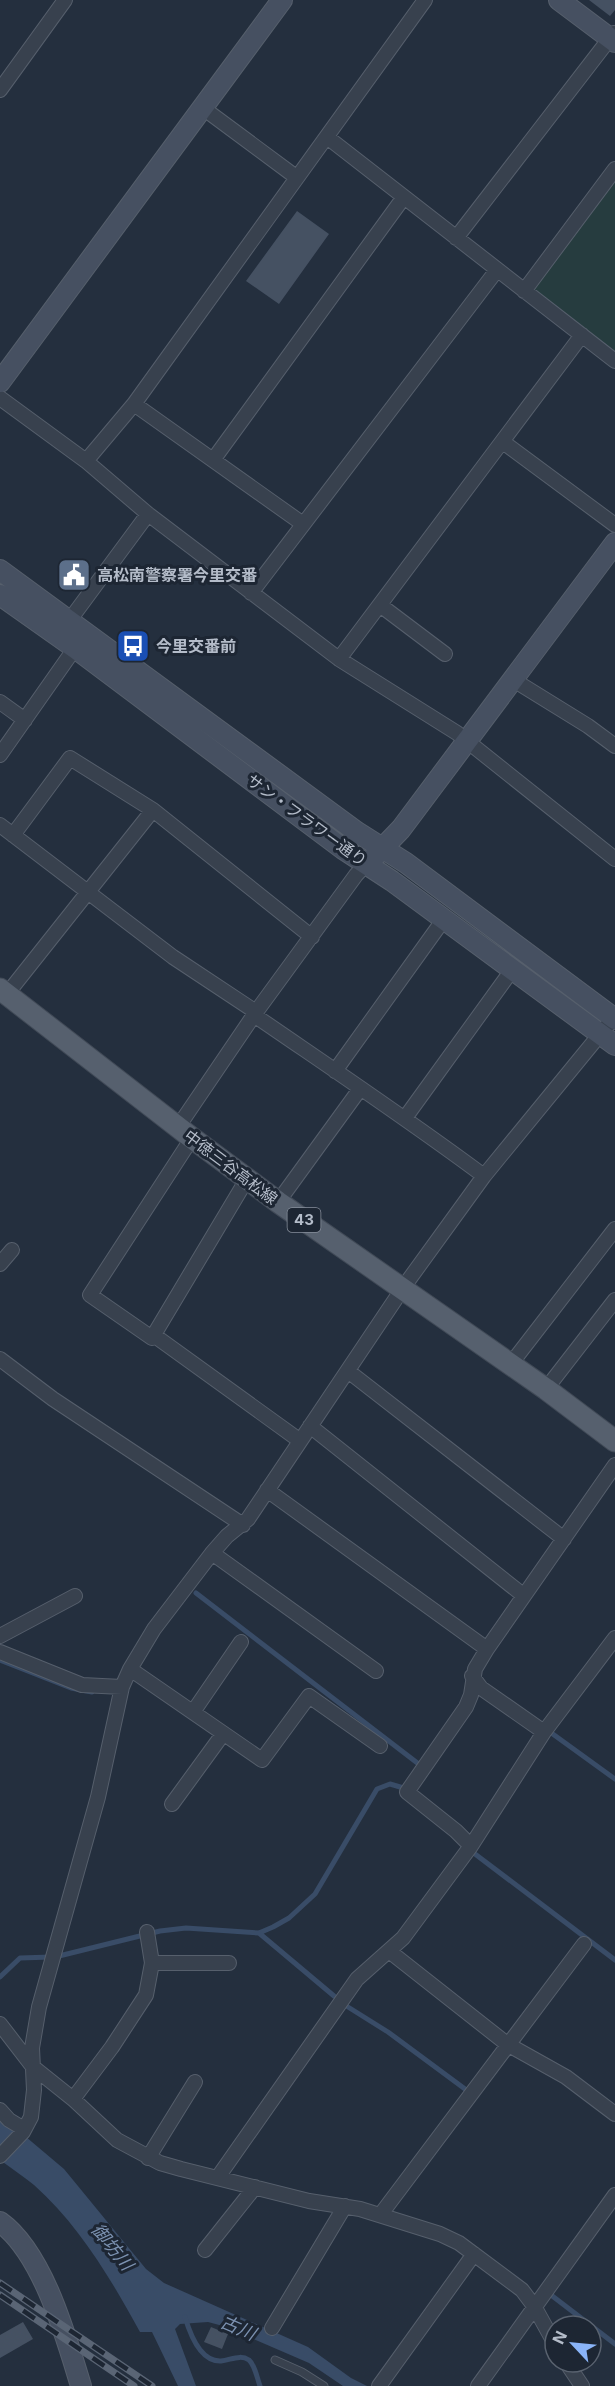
<svg xmlns="http://www.w3.org/2000/svg" width="615" height="2386" font-family="Inter,'Noto Sans JP',sans-serif">
<style>
.green{fill:#263c3f}
.water{fill:#394c67}
.lines{fill:none;stroke-linecap:round;stroke-linejoin:round}
.stream{stroke:#394c67;stroke-width:5}
.building{fill:#455162}
.lane-casing{stroke:#565f6c;stroke-width:9}
.street-casing{stroke:#565f6c;stroke-width:16}
.secondary-casing{stroke:#565f6c;stroke-width:22}
.primary-casing{stroke:#414a57;stroke-width:23}
.lane{stroke:#38414e;stroke-width:7}
.street{stroke:#38414e;stroke-width:14}
.secondary{stroke:#465061;stroke-width:20}
.primary{stroke:#56606e;stroke-width:21}
.rail-casing{stroke:#5a6575;stroke-width:7}
.rail{stroke:#1d2633;stroke-width:4.5;stroke-dasharray:14;stroke-linecap:butt}
.labels{text-anchor:middle;stroke-width:6;stroke-linejoin:round;paint-order:stroke}
.shield{fill:#1d2633;stroke:#878f9c;stroke-width:1.5}
.shield-label{font-size:15px;font-weight:bold;fill:#b4bcc9}
.poi-label{font-size:16px;font-weight:bold;fill:#b4bcc9;stroke:#1d2633;text-anchor:start}
.street-label{font-size:16px;fill:#b4bcc9;stroke:#1d2633}
.water-label{font-size:18px;font-style:italic;fill:#7c92b1;stroke:#1d2633}
</style>
<rect width="100%" height="100%" fill="#242f3e"/>
<path class="green" d="M615,182V351L534,289Z"/>
<path class="water" d="M0,2115L64,2169L146,2269L164,2283L308,2347L351,2378L367,2386H343L309,2363L223,2326L208,2322L180,2324L175,2329L196,2386H178L152,2332H140C111,2279 79,2225 34,2185C23,2176 11,2168 0,2160Z"/>
<g class="lines">
<path class="stream" d="M196,1593L420,1765L418,1769
M0,1660L71,1688L92,1692
M550,1732L615,1779
M475,1854L615,1960
M259,1933L334,1996
M55,1957L160,1931L186,1928L259,1933L273,1927L289,1918L315,1894L377,1789L390,1784L407,1789
M0,1977L20,1958L51,1957
M348,2007L388,2032L465,2089
M551,2295L615,2344
M185,2317C190,2334 200,2362 221,2361C231,2360 240,2354 249,2360C255,2365 257,2378 260,2386"/>
</g>
<path class="building" d="M589,0H615V10L610,16Z
M297,211L329,234L279,304L246,281Z
M23,2322L33,2339L0,2358V2335Z
M211,2327L228,2334L222,2349L204,2342Z"/>
<g class="lines">
<defs>
<path id="lane" d="M275,2360L302,2372L324,2386"/>
<path id="street" d="M0,90L65,0
M203,108L296,177
M327,137L615,361
M456,238L614,33
M524,291L615,169
M0,398L86,461L148,514L339,659L457,733L615,859
M134,404L303,524
M503,442L615,525
M213,460L404,197
M86,461L134,404L425,0
M251,593L497,270
M380,605L445,654
M69,621L148,514
M339,659L582,335
M512,679L588,726L615,746
M0,702L25,720
M0,755L75,648
M0,825L173,957L256,1012
M13,835L70,758L153,810L312,937
M7,994L153,810
M254,1015C331,1068 409,1120 484,1176
M335,1071L444,919
M405,1118L512,970
M178,1127L256,1012L356,875L367,863
M192,1138L90,1295L152,1338L247,1179
M278,1202L360,1089
M0,1264L12,1250
M155,1336L299,1440
M0,1359L53,1399L243,1525
M510,1365L615,1229
M348,1371L564,1539
M546,1389L615,1300
M310,1426L523,1595
M267,1490L487,1649
M212,1553L376,1671
M0,1636L75,1596
M0,1652L82,1685L122,1687
M130,1669L262,1760L309,1696L380,1746
M472,1676L481,1688L544,1732
M193,1712L241,1642
M172,1804L223,1734
M471,1846L456,1831L407,1792L466,1707L471,1695L475,1669L487,1649L615,1465
M389,1951L507,2044L566,2077L615,2114
M152,1963H229
M0,2024L33,2067L73,2099L117,2140L160,2163L181,2169L309,2201L360,2209L440,2234L459,2243L522,2290L534,2306L555,2344
M73,2099L112,2047L146,1995L152,1963L147,1932
M0,2110L9,2120L24,2129
M0,2156L23,2132L31,2117L34,2090L32,2048L39,2007L98,1797L122,1687L130,1669L154,1629L212,1553L227,1536L248,1519L405,1285L484,1176L615,1016
M148,2158L195,2082
M218,2177L357,1979L403,1938L471,1846L544,1732L615,1638
M381,2214L584,1944
M205,2250L255,2187
M272,2328L345,2206
M566,2362L582,2386
M379,2386L474,2254
M478,2386L615,2195"/>
<path id="secondary" d="M559,0L615,42
M0,382L282,0
M0,570L357,832L406,863L615,1019
M0,595L75,648L343,849L392,881L615,1045
M374,857L401,829L615,543
M0,2222C43,2253 66,2337 81,2386"/>
<path id="primary" d="M0,989L192,1138L278,1202L546,1389L615,1441"/>
</defs>
<use href="#lane" class="lane-casing"/>
<use href="#street" class="street-casing"/>
<use href="#secondary" class="secondary-casing"/>
<use href="#primary" class="primary-casing"/>
<use href="#lane" class="lane"/>
<use href="#street" class="street"/>
<use href="#secondary" class="secondary"/>
<use href="#primary" class="primary"/>
<defs>
<path id="rail" d="M0,2283L152,2386
M0,2295L134,2386"/>
</defs>
<use href="#rail" class="rail-casing"/>
<use href="#rail" class="rail"/>
</g>
<defs>
<symbol id="civic-square" viewBox="-11 -11 22 22"><rect x="-9" y="-9" width="18" height="18" rx="4" fill="#5c6f8a" stroke="#1d2633"/><path d="M-.6-6.5H3V-4.5H.6V-3L4-1V1h2V6H-6V1h2V-1L-.6-3ZM-1.2 2.5V6h2.4V2.5Z" fill="#fff"/></symbol>
<symbol id="bus-square" viewBox="-11 -11 22 22"><rect x="-9" y="-9" width="18" height="18" rx="4" fill="#1a4fb4" stroke="#1d2633"/><path d="M-5-6H5V4H4V6H2V4H-2V6H-4V4H-5ZM-3.5-4V0h7V-4ZM-3.5 1.2v1.5H-2V1.2ZM2 1.2v1.5H3.5V1.2Z" fill="#fff"/></symbol>
</defs>
<g fill-rule="evenodd">
<use href="#civic-square" x="55" y="556" width="38" height="38"/>
<use href="#bus-square" x="114" y="627" width="38" height="38"/>
</g>
<g class="labels">
<rect class="shield" x="287.5" y="1208" width="33" height="24" rx="4.5"/>
<g class="shield-label">
<text x="304" y="1225">43</text>
</g>
<g class="poi-label">
<text x="97" y="581">高松南警察署今里交番</text>
<text x="156" y="652">今里交番前</text>
</g>
<g class="street-label">
<text transform="translate(307 820) rotate(36)" y="6">サン・フラワー通り</text>
<text transform="translate(231 1167) rotate(37)" y="6">中徳三谷高松線</text>
</g>
<g class="water-label">
<text transform="translate(112 2247) rotate(51)" y="6">御坊川</text>
<text transform="translate(238 2328) rotate(23)" y="6">古川</text>
</g>
</g>
<g transform="translate(573 2344) rotate(296)"><circle r="28" fill="#1d2633" stroke="#59626f" stroke-width="1.5"/>
<path d="M0-4.5L10 22L0 15L-10 22Z" fill="#8ab4f8"/>
<text y="-9" font-size="16" font-weight="bold" text-anchor="middle" fill="#b4bcc9">N</text>
</g>
</svg>
